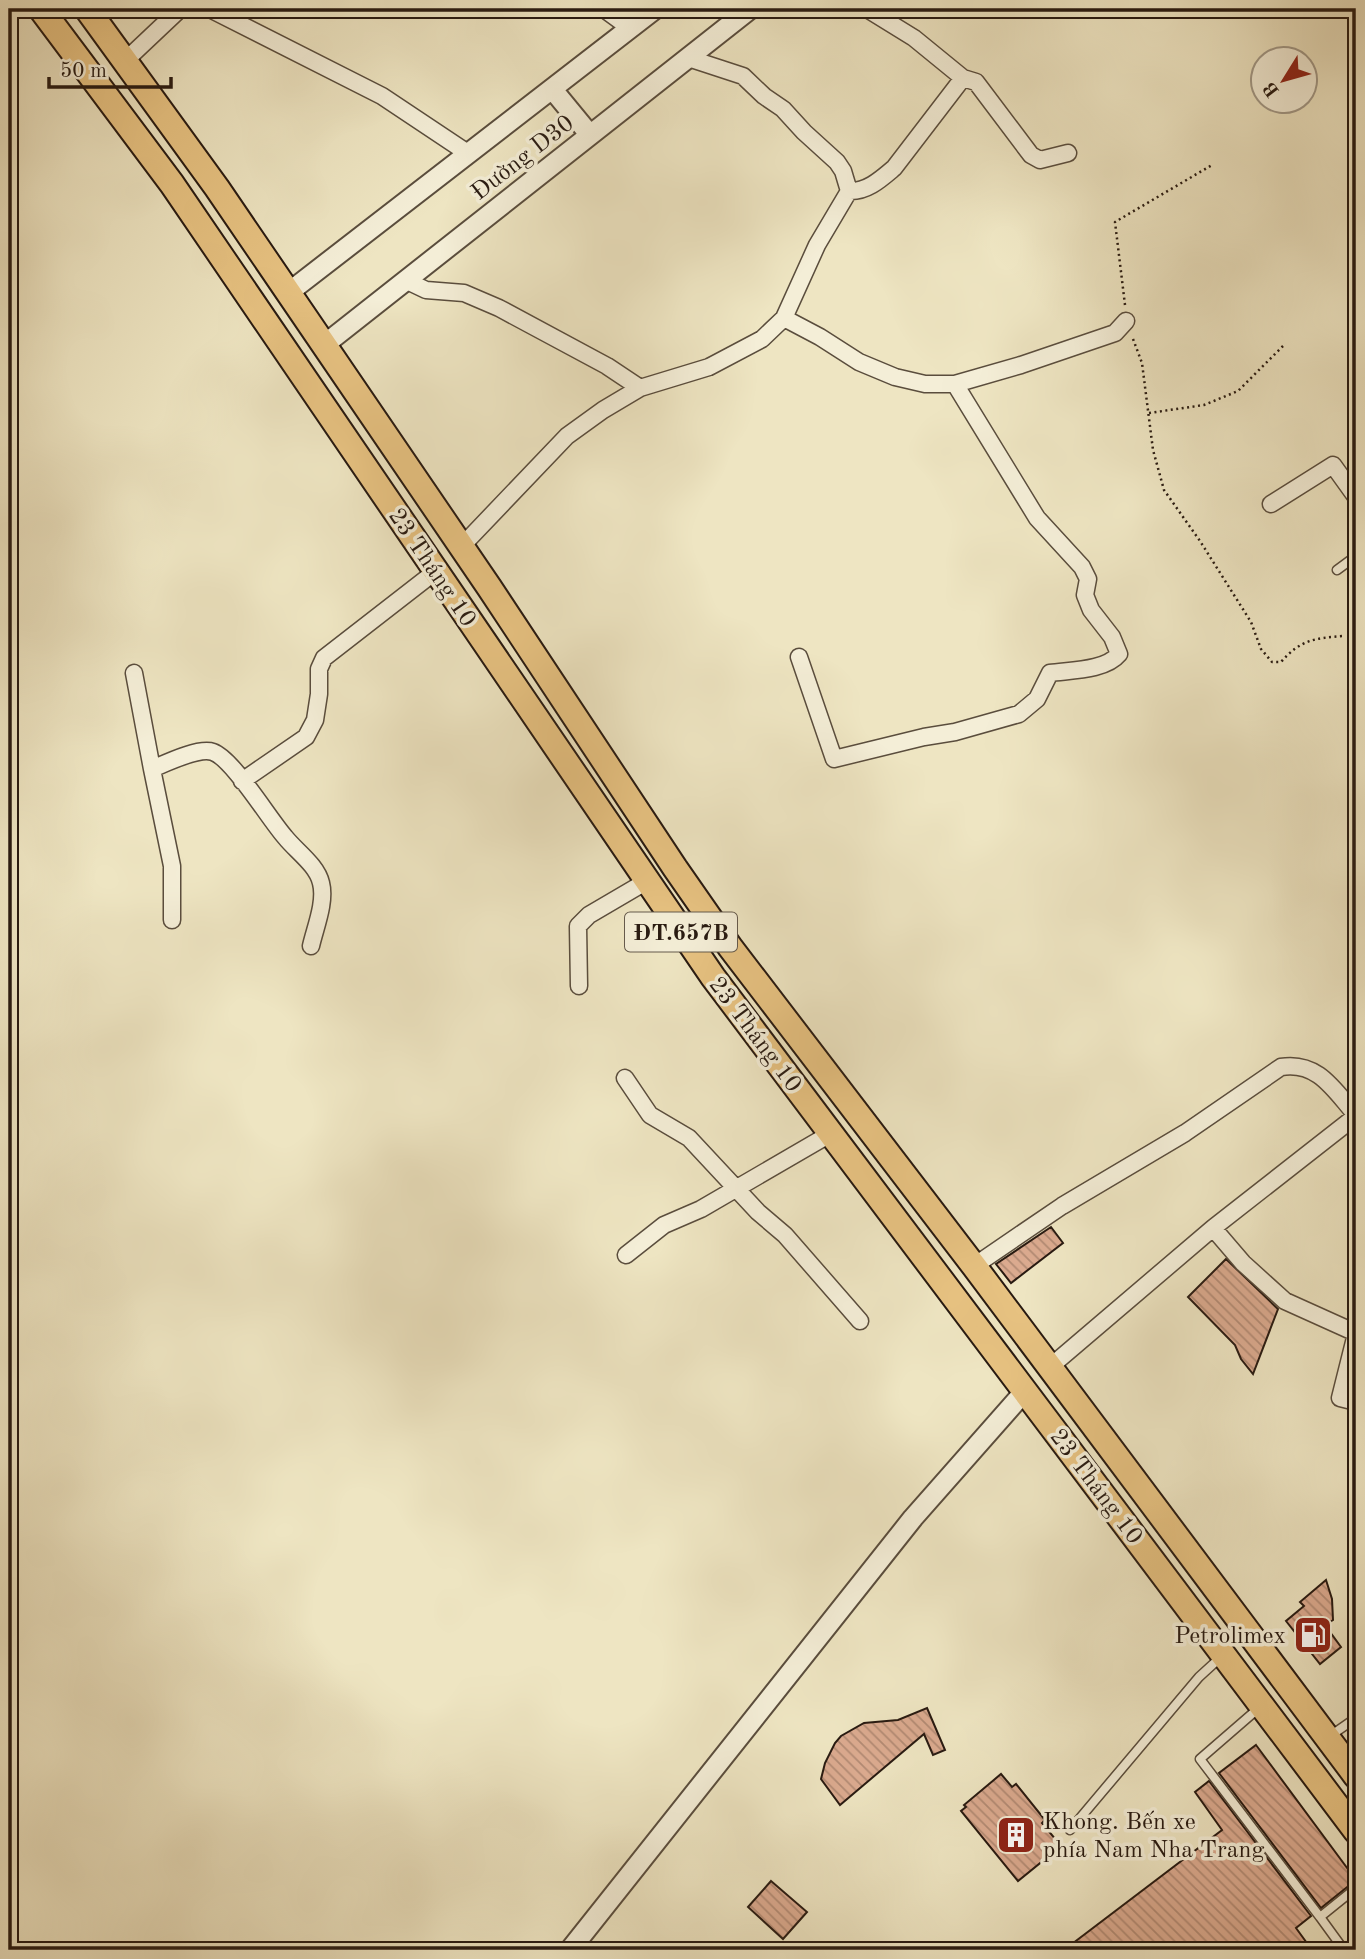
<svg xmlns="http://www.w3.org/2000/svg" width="1365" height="1959" font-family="'Old Standard TT',serif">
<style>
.building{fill:url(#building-back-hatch);stroke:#281a11;stroke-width:2}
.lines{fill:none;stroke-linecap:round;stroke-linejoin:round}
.service-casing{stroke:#5a4d3d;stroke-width:11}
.minor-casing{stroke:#5a4d3d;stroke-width:19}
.tertiary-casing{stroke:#5a4d3d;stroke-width:23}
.primary-casing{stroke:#281a11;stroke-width:28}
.path{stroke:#281a11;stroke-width:2.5;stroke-dasharray:2 3.5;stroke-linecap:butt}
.service{stroke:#f4eed7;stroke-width:8}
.minor{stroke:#f4eed7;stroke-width:16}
.tertiary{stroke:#f4eed7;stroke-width:19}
.primary{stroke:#e7c281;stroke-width:24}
.labels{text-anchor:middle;stroke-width:7;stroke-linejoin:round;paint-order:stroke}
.shield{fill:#f4eed7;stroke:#655a4c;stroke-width:2}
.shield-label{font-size:23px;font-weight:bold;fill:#281a11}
.street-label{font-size:24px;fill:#281a11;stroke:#f4eed7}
.poi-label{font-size:24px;fill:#281a11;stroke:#f4eed7;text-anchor:end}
</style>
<defs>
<pattern id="building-back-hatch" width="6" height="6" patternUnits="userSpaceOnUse" patternTransform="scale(1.75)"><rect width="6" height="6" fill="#dbaa8f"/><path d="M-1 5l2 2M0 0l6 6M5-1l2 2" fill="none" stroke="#b28a73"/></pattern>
</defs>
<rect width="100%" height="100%" fill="#eee5c2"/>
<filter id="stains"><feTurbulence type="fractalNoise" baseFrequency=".00286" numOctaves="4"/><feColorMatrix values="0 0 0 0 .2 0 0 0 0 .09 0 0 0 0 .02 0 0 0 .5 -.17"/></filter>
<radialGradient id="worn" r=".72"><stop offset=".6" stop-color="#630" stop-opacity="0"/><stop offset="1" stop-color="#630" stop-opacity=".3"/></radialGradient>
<path class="building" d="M1051,1227L1063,1243L1011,1283L996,1264Z
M1226,1259L1278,1309L1253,1374L1241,1359L1235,1345L1188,1297Z
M1326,1580L1332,1599L1333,1620L1325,1625L1341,1647L1320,1664L1286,1621L1304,1606L1300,1602Z
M927,1708L945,1750L933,1755L924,1734L840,1805L821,1779L825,1763L835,1743L841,1736L864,1723L898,1720Z
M1256,1745L1356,1880L1321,1908L1219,1773Z
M1001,1774L1012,1787L1016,1784L1045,1820L1042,1823L1061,1846L1018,1881L961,1811L966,1807L964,1805Z
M1209,1781L1311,1916L1296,1928L1312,1950H1064L1222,1830L1195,1792Z
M771,1881L807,1912L783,1939L748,1907Z"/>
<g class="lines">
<defs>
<path id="service" d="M1337,570L1356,556
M1260,1707L1200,1759L1320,1917L1356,1888
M1330,1736L1356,1718
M1070,1830L1199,1677L1222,1656
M1320,1917L1344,1950"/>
<path id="minor" d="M210,9L382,96L469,154
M604,9L630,28
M867,9L914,38L963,78L976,82L1031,155L1040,160L1068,153
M9,18L13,9
M126,60L180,9
M849,191C867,192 881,179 894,168L963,78
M405,280L426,290L464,293L499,308L607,366L640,388
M784,318L820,337L859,362L895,377L925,384H955L1021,365L1115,333L1126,321
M1271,504L1333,465L1356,497
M461,547L567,436L603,410L640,388L709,367L762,339L784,318L817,245L849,191L843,171L837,162L804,132L783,109L764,96L743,76L688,58
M799,657L834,759L924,737L955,732L1019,714L1037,699L1050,673C1070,670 1105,671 1119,654L1112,637L1091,610L1085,595L1088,579L1082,567L1037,518L955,384
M134,673L152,769C166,763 199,747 213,752C233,759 269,819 285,837C296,851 317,865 321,883C326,902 315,928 311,946
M152,769L172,866V920
M242,781L306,737L315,720L319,694V669L324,658L436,571
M579,986L578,926L589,915L647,881
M625,1078L650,1115L689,1138L758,1212L785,1235L860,1321
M1213,1228L1243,1263L1285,1301L1356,1333
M626,1255L664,1225L701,1209L830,1134
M974,1266L1062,1206L1185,1133L1281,1067C1318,1061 1334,1090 1356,1115
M1356,1334L1340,1398L1356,1402
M1050,1367L1213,1228L1356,1116"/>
<path id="tertiary" d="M553,90L590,135
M288,293L655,9
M324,345L750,9
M570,1950L913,1518L1025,1391"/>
<path id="primary" d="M41,9L172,184L713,977L1356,1831
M87,9L217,188L489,587L675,868L730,947L974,1266L1356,1776"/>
</defs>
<use href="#service" class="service-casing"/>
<use href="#minor" class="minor-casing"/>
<use href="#tertiary" class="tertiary-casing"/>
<use href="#primary" class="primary-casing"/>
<path class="path" d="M1125,305L1115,222L1212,165
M1133,339L1142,363L1153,450L1164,490L1200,541L1251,622L1261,649L1272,662H1281C1300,640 1315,638 1343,636
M1149,413L1204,405L1238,391L1285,344"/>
<use href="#service" class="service"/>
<use href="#minor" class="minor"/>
<use href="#tertiary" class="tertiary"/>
<use href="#primary" class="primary"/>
</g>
<defs>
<symbol id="fuel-square" viewBox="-11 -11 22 22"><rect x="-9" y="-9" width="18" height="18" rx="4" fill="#8f2418" stroke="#f4eed7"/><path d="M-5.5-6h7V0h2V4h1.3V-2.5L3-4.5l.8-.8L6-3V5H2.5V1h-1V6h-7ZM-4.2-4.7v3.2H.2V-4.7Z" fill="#fff"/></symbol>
<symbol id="building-square" viewBox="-11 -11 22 22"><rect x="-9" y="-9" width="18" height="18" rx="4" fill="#8f2418" stroke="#f4eed7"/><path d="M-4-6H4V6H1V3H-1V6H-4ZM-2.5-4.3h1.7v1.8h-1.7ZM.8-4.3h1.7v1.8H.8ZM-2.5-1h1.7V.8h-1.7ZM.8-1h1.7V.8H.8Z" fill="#fff"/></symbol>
</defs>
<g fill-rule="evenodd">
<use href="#fuel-square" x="1291" y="1613" width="44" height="44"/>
<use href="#building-square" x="994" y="1813" width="44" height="44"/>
</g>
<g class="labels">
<rect class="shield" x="625" y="912.5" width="112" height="39" rx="5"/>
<g class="shield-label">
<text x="681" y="940">ĐT.657B</text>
</g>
<g class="street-label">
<text transform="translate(522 157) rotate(-38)" y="8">Đường D30</text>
<text transform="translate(433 567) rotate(56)" y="8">23 Tháng 10</text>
<text transform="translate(756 1034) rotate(53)" y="8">23 Tháng 10</text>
<text transform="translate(1097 1486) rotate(53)" y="8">23 Tháng 10</text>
</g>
<g class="poi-label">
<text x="1286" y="1643">Petrolimex</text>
<text x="1043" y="1829" text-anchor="start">Khong. Bến xe<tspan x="1043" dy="28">phía Nam Nha Trang</tspan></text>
</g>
</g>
<rect width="1365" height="1959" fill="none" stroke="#eee5c2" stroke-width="35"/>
<rect x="10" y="10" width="1344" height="1938" fill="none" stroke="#281a11" stroke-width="3.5"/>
<rect x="18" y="18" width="1330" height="1924" fill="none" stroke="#281a11" stroke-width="2"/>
<g transform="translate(1284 80) rotate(233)"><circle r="33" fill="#f4eed7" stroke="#a29988" stroke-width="2"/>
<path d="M0-5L12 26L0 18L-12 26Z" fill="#8f2418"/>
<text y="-10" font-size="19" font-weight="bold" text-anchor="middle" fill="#281a11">B</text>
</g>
<path d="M49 77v10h122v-10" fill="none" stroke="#281a11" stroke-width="3.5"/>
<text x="60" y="77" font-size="21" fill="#281a11" stroke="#f4eed7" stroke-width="5" paint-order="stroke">50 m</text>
<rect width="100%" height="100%" filter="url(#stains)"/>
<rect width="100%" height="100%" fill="url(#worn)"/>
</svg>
